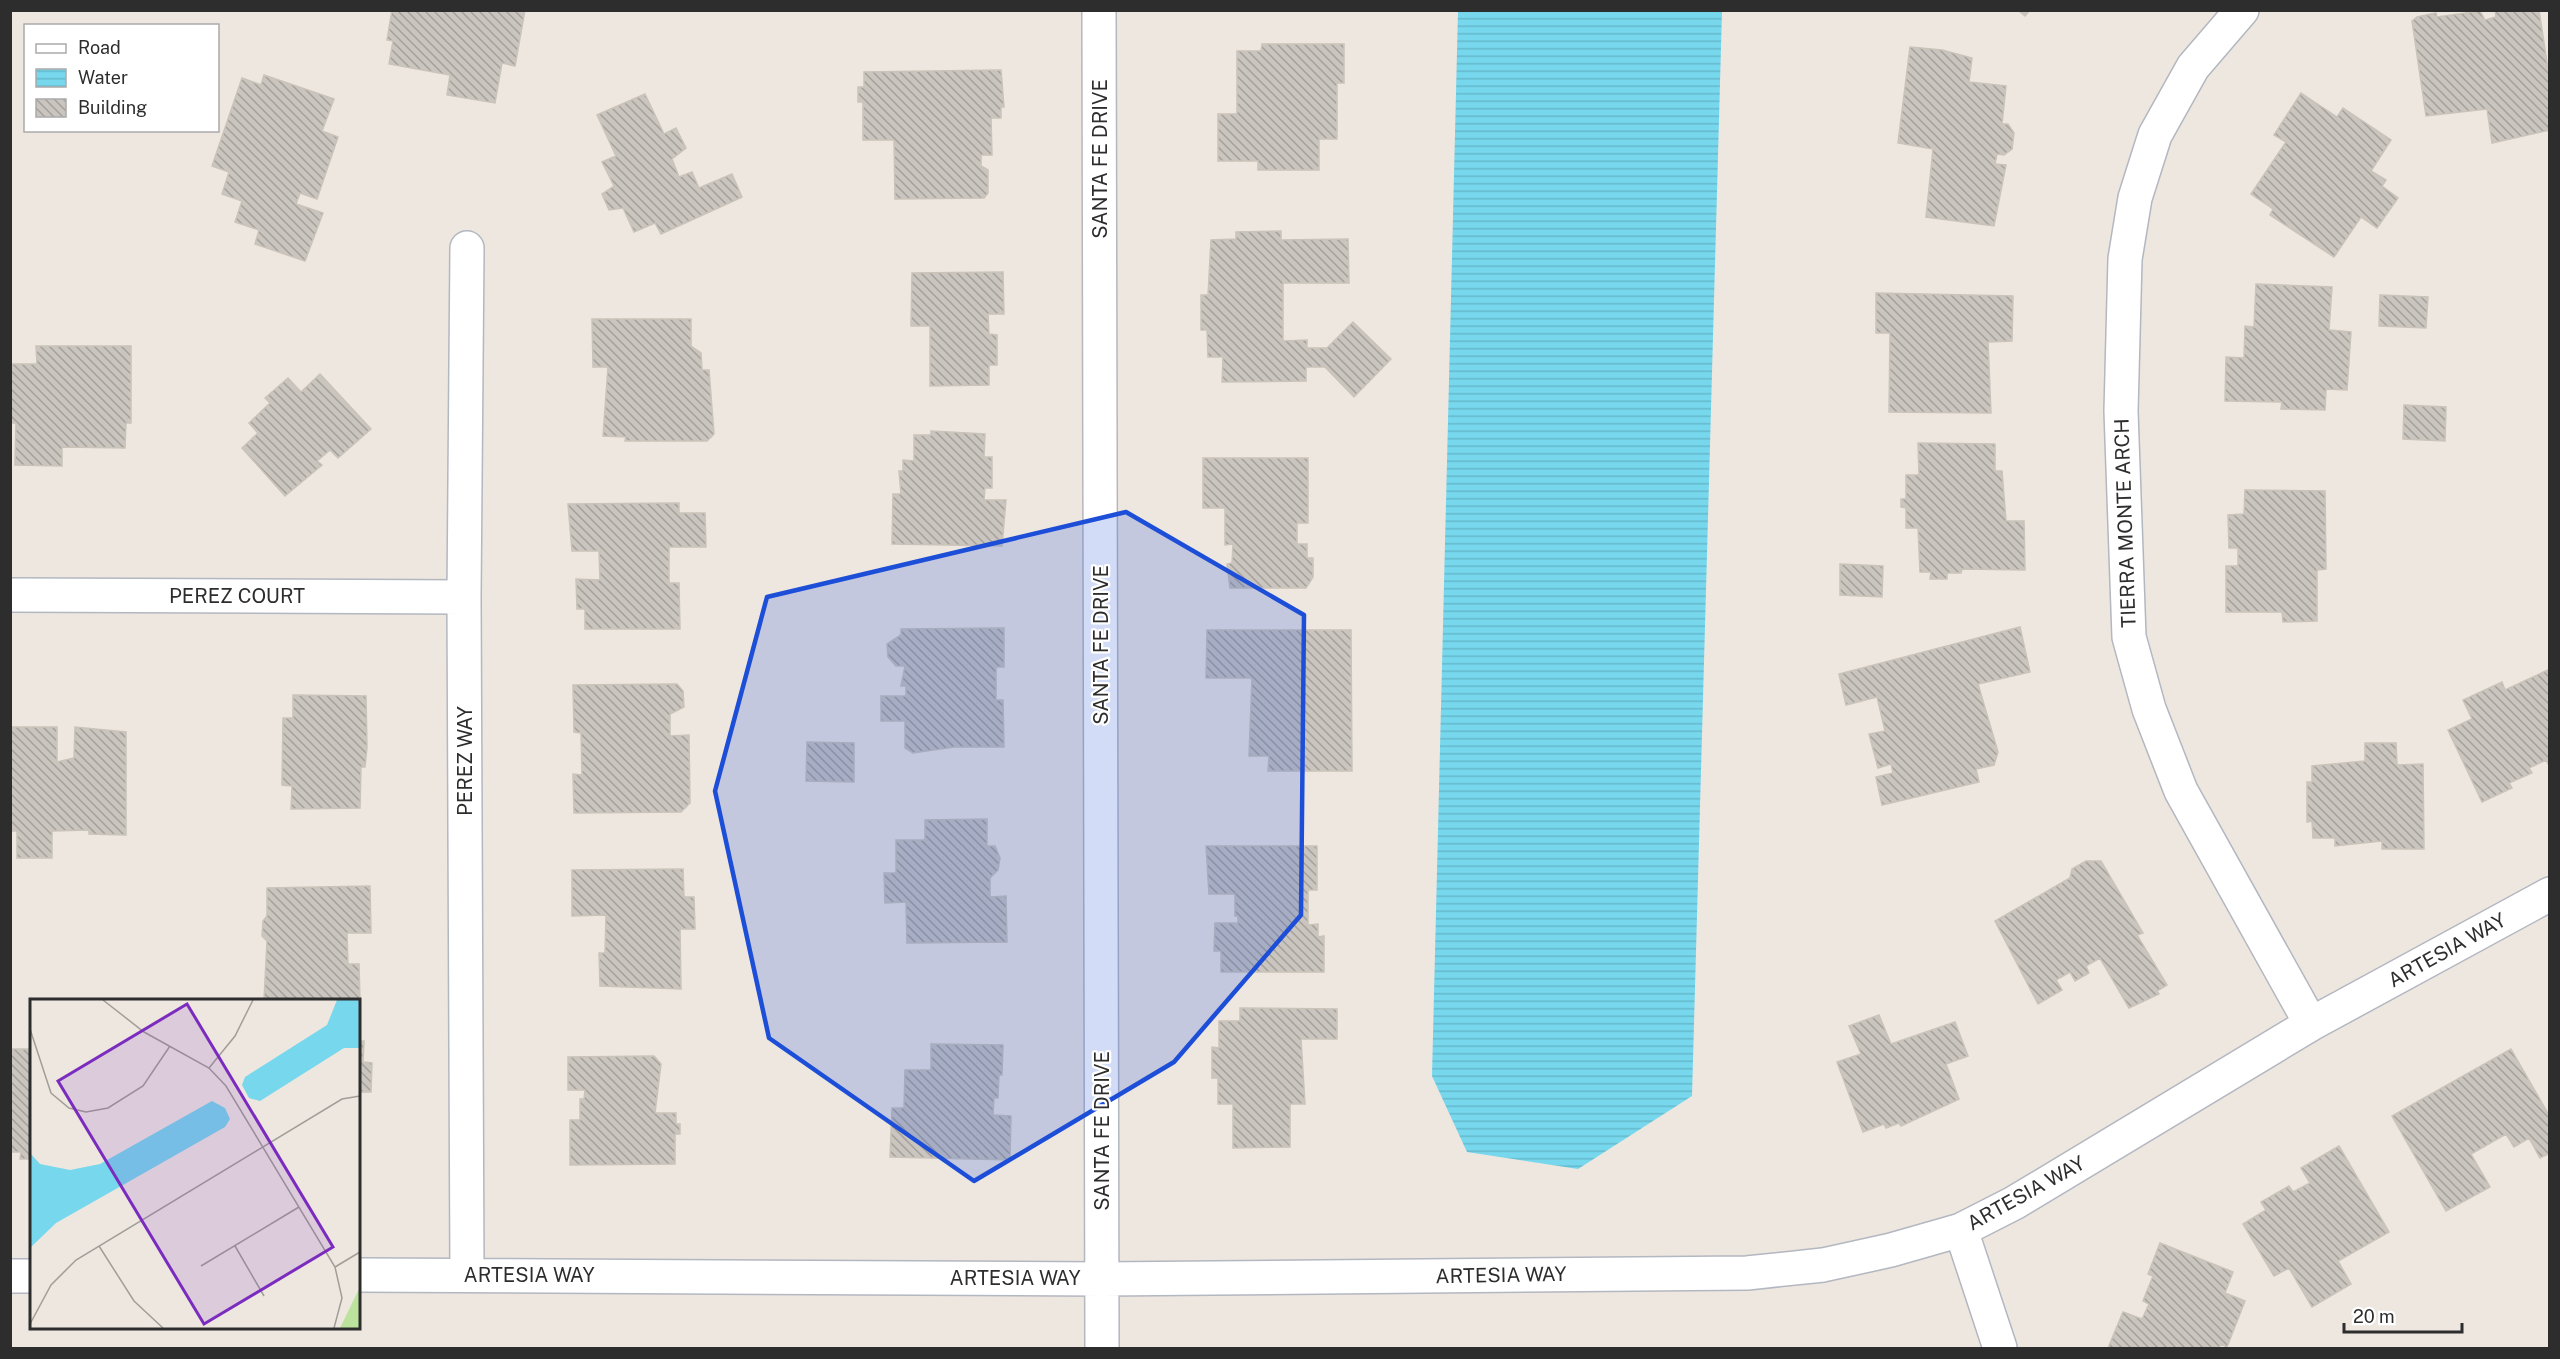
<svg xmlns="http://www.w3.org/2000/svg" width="2560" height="1359" font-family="'Public Sans',sans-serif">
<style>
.water{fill:url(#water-rules)}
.building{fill:url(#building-back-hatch);stroke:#cac3b9;stroke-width:1.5}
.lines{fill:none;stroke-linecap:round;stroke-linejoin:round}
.minor-casing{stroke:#b3b7c0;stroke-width:36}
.minor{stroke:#fff;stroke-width:33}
.marked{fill:#1d4ed8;fill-opacity:0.2;stroke:#1d4ed8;stroke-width:4.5;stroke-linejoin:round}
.labels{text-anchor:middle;stroke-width:4.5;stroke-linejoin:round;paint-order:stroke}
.street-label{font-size:20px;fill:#2d2d2d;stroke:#fff}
.inset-road{fill:none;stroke:#a19d98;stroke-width:1.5}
.view{fill:#7b2cbf;fill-opacity:0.15;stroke:#7b2cbf;stroke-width:3}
.inset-edge{fill:none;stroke:#2d2d2d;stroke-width:3}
</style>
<defs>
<pattern id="water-rules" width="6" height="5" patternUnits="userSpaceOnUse" patternTransform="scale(1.5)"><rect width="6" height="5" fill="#76d7ed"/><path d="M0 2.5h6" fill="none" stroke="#66b9cc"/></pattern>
<pattern id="building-back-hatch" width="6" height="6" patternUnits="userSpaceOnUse" patternTransform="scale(1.5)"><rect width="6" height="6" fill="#cac5be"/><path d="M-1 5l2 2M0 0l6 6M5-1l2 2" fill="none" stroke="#a4a09b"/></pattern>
</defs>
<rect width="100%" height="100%" fill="#eee7e0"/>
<path class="water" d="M1458,11H1722L1692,1096L1578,1169L1467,1152L1432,1076Z"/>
<path class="building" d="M392,10H525L515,66L502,63L495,103L447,95L450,75L389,64L393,41L387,40Z
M2018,10H2030L2025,16Z
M2495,10H2539L2550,82V130L2492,143L2487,109L2426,116L2412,21L2417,17L2436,13L2437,17L2480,11L2485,20L2496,17Z
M1262,44H1344V83H1337V139H1319V170H1258V161H1218V114H1237V51H1261Z
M1910,47L1942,50L1972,58L1969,82L2006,86L2002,124H2008L2014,133L2012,149L2004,155L1997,154L1995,164L2006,165L1994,226L1926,217L1933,149L1898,143Z
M1001,70L1004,107H1001V118H991L992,155H981V166L988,170V193L984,198L895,199L894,140H863V102H858V87H864V72Z
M264,75L334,99L322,131L338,137L317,199L300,193L296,204L323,213L305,261L255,244L259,230L235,222L242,201L222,194L229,172L212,166L242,78L261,85Z
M2301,93L2337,117L2343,108L2391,140L2371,171L2386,180L2382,186L2398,198L2377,228L2361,217L2334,257L2270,215L2273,209L2251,194L2286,142L2274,135Z
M645,94L664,134L676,128L686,148L672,159L679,177L692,172L699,188L732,174L742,197L661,234L655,223L634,232L623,208L609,210L602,194L614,186L602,162L616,156L597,115Z
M1281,231V240L1348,239L1349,283H1283V341L1307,340V348H1327L1353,322L1391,359L1354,397L1325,367H1306V381L1222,382L1223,357H1208L1207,330H1201V295H1208L1211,240L1236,239V232Z
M1003,272L1004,314H988L989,334L997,335V365H989V385L930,386V326H911L912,273Z
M2256,284L2332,287L2329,330L2351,332L2347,390L2326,389L2325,410L2281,409L2282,402L2225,401L2226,357L2244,358L2245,326L2254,327Z
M1876,293L2013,296L2012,341L1988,342L1991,413L1889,412L1890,333H1876Z
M2380,295L2428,297L2426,328L2379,326Z
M592,319H691V346L701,353L702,370H709L714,434L707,441H625L626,437L603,436L608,367H593Z
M36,346H131V423H126L125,448L62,447V466L15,465L16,423H10V364H37Z
M320,374L371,429L338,458L330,450L317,461L322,465L285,496L242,448L258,433L249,423L270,403L265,398L288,378L301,392Z
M2404,405L2446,407L2445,441L2403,439Z
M931,431L985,434L984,457H992V488H985L984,500H1006L1002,546L892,544L893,494H901L899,471H903V460L914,461V435H931Z
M1918,443L1995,444V471H2002L2006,521H2024L2025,570L1962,569L1961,573H1947V579H1930L1931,572H1920L1918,528H1906V508L1901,507V499H1906V475H1919Z
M1203,458H1308V523H1297V544H1307V558H1313V577L1306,588H1230L1227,564L1232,563L1233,544L1225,545V508H1203Z
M2245,490L2325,491L2326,569L2317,570V621L2283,622L2282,612H2226V566H2238V548H2229L2228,515L2244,514Z
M679,503V513H705L706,547H669V583H679L680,629H585V609H577L576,579L600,580L599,551H572L568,504Z
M1840,564L1883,566L1882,597L1840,595Z
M2020,627L2030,672L1978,684L1998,752L1994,765L1976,769L1979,782L1882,805L1876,777L1893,773L1891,764L1878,768L1869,734L1885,731L1877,697L1846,705L1839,674Z
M1004,628V667H996V700H1003L1004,747H954L913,753L905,748V721H881V696H906V686H901L905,666H896L888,657L887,644L901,635V629Z
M1207,630H1351L1352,771H1268L1269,756H1249L1252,678H1206Z
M2550,669V767L2546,760L2529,768L2532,773L2509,783L2512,788L2482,802L2448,730L2472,719L2463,700L2502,682L2505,690Z
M677,684L683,691L684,707L670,714V736L689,735L690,803L681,812L574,813L573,774L582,775L581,733L574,732L573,685Z
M293,695L366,696L367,747L365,767H361L360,808L291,809L292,786L282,785L283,718H293Z
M10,727H57V762L74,758L75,727L126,732V835L89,834V830L52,831V858H17V831H10Z
M807,742L854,743V782L806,781Z
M2365,743H2396L2397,765L2423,764L2424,849H2382V841L2335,846V838H2313L2312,821L2307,822V782H2312V766L2365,761Z
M987,819V846H995L1000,858L998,870L990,878V897L1006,896L1007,942L907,943L906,902L885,903L884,873H896V840H925V820Z
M1206,846H1317V890H1308V925L1318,924V937L1324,936V972H1221V951H1214L1215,923H1238V916H1235V894H1209Z
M2086,861H2101L2143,933L2137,935L2167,985L2157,991L2159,994L2129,1008L2100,958L2086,966L2089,973L2075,981L2070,972L2056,980L2062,990L2038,1004L1995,921L2070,878L2072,869Z
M683,869L684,897H694L695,929H680L681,989L600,986L599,953H605L606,915L572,916V870Z
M370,886L371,933H347L348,964H359L360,1000H264L267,941L262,936L263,921L267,916V888Z
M1240,1008L1337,1009V1039H1301L1305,1104H1290V1147L1233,1148V1104H1218V1078H1212V1047L1219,1048V1021H1240Z
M1879,1015L1891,1044L1955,1022L1968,1056L1946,1064L1959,1099L1901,1126L1899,1123L1886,1128L1884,1124L1863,1132L1837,1062L1861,1054L1849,1026Z
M358,1041H364L363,1062L372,1063L371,1092H360L358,1157Z
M931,1044L1003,1045L1002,1075H999L998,1098H994L993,1115L1011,1116L1010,1160L890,1157L892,1108H904L905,1070H931Z
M10,1049H32V1159H20L21,1152H10Z
M2511,1049L2550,1117V1153L2540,1158L2529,1138L2514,1147L2506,1134L2471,1154L2490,1187L2446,1211L2392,1116Z
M654,1056L661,1064L655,1113H676V1124H680V1134H675V1164L570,1165V1120H580V1099H584L585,1090H568V1057Z
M2339,1146L2389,1232L2338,1261L2351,1284L2312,1307L2289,1268L2274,1276L2243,1224L2266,1210L2261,1202L2289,1186L2293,1192L2310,1183L2301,1168Z
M2160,1243L2233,1272L2225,1293L2245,1301L2227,1347L2221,1344L2219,1348H2108L2123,1312L2142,1319L2149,1304L2143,1301L2153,1276L2148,1274Z"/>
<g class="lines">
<defs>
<path id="minor" d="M1099,10L1102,1348
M2242,10L2193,67L2155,135L2135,198L2125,259L2121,411L2129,637L2149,709L2181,791L2311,1024
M467,248L464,597L467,1274
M10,595L464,597
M1961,1230L2000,1348
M358,1275L1102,1279L1747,1273L1823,1265L1891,1250L1961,1230L2014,1203L2311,1024L2550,894
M10,1276H32"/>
</defs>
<use href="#minor" class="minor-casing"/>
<use href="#minor" class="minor"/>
</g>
<path class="marked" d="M1126,512L1304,615L1301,915L1174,1062L974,1181L769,1038L715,791L767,597Z"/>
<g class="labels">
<g class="street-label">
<text transform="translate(1100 159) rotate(-90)" y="7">SANTA FE DRIVE</text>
<text transform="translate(2125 523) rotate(-92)" y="7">TIERRA MONTE ARCH</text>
<text x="237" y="603">PEREZ COURT</text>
<text transform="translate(1101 645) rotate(-90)" y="7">SANTA FE DRIVE</text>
<text transform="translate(465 761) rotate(-90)" y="7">PEREZ WAY</text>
<text transform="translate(2447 950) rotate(-29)" y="7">ARTESIA WAY</text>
<text transform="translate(1102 1131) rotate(-90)" y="7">SANTA FE DRIVE</text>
<text transform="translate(2026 1193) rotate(-29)" y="7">ARTESIA WAY</text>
<text x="529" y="1282">ARTESIA WAY</text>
<text transform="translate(1501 1275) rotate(-1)" y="7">ARTESIA WAY</text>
<text x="1015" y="1285">ARTESIA WAY</text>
</g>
</g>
<g transform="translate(30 999)">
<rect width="330" height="330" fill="#eee7e0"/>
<path d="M330,288V329H310Z" fill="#bbe39e"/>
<path d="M307,1H330V49H314L230,102L219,99L212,86L215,78L297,26ZM182,102L195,109L200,120L195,128L26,224L0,249V154L10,165L40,171L70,165Z" fill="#76d7ed"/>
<path class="inset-road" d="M73,1L114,33L179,69L196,87L305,268L312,299L304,329M0,30L21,94L39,109L56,113L78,109L113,87L140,47M179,69L205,37L223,1M69,247L104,302L133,329M205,247L234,297M171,267L269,208M305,268L330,253M0,325L21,286L46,261L312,100L330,97"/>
<path class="view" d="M157,5L303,248L174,325L28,82Z"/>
<rect width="330" height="330" class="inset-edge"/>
</g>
<rect width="2560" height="1359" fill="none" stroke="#2d2d2d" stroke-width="24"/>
<rect x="24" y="24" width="195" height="108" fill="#ffffff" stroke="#ababab" stroke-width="1.5"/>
<rect x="36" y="44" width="30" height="9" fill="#ffffff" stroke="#ababab" stroke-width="1.5"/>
<text x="78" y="54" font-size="18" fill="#2d2d2d">Road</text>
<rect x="36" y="69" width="30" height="18" fill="url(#water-rules)" stroke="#ababab" stroke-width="1.5"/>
<text x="78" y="84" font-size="18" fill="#2d2d2d">Water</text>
<rect x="36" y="99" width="30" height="18" fill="url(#building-back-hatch)" stroke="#ababab" stroke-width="1.5"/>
<text x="78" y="114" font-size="18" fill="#2d2d2d">Building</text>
<path d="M2344 1323v9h118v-9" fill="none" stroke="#2d2d2d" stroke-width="3"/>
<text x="2353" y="1323" font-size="18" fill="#2d2d2d" stroke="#ffffff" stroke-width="4.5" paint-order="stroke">20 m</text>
</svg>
